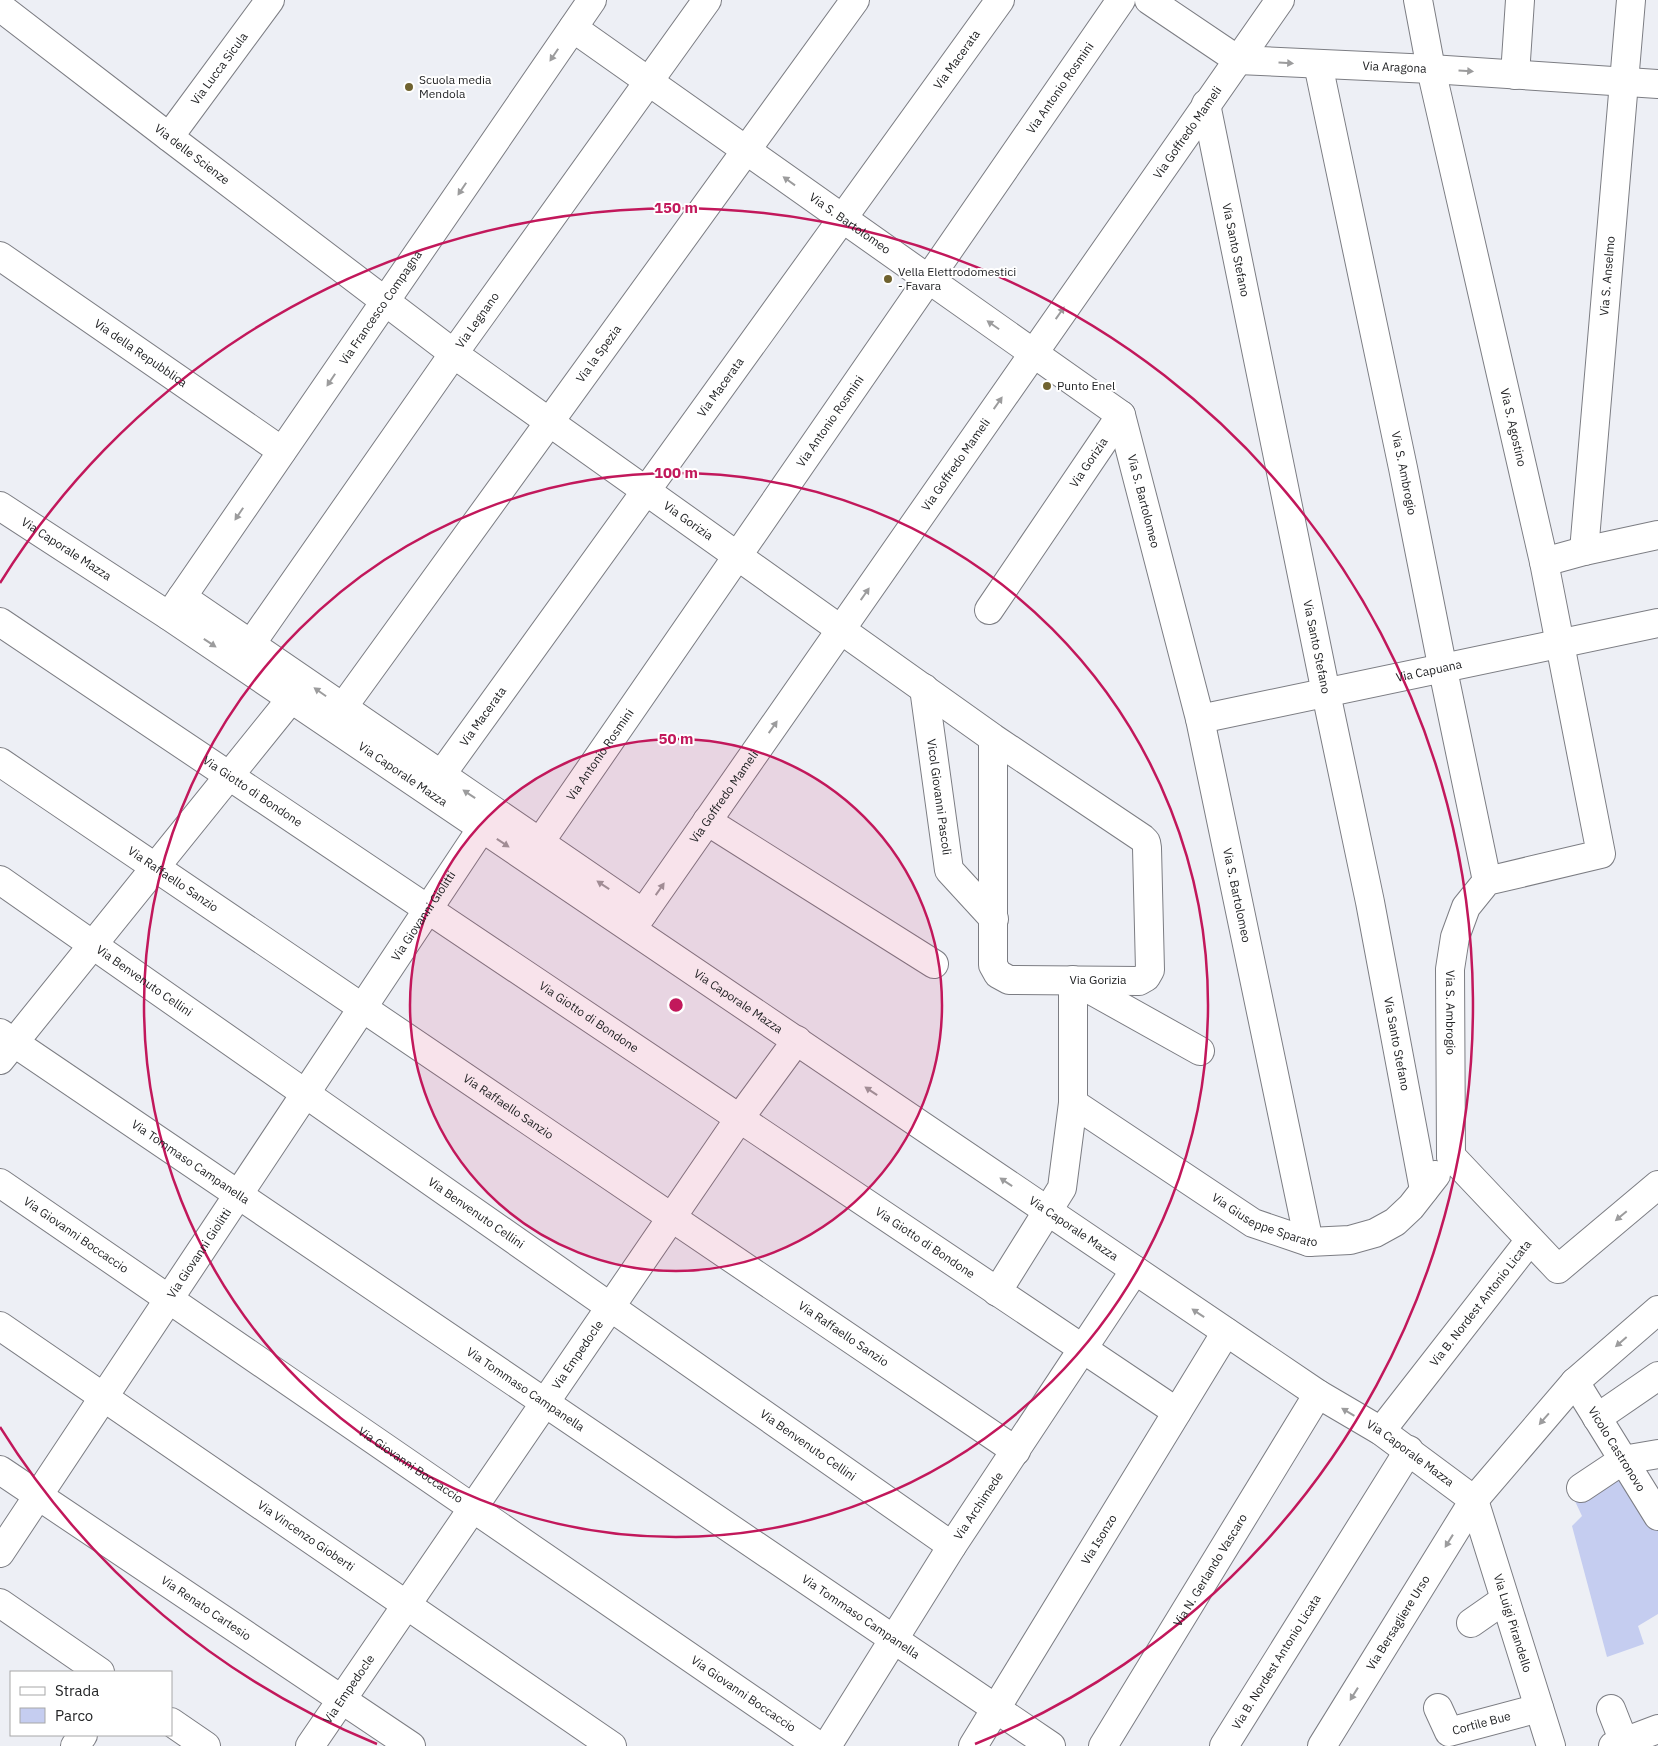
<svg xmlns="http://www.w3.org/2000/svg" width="1658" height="1746" font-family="'IBM Plex Sans',sans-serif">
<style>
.green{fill:#c5cdf0}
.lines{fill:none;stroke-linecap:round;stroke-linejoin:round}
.street-casing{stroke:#7c7d83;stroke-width:30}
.street{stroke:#fff;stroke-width:28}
.oneway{fill:#9c9c9d}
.ring{fill:none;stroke:#c2185b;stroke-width:2.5}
.poi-dot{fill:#6f622f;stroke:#fff;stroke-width:2}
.labels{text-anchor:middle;stroke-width:4;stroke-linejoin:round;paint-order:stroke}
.street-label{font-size:12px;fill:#232426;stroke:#fff}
.poi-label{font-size:12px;fill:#232426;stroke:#fff;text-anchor:start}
.centre{fill:#c2185b;stroke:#fff;stroke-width:2.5}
.ring-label{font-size:15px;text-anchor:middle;font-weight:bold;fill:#c2185b;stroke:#fff;stroke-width:4;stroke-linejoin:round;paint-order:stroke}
</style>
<rect width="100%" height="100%" fill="#edeff5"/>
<path class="green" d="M1621,1469L1658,1528V1614L1638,1626L1644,1644L1607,1657L1572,1526L1582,1516L1574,1499Z"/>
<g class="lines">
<defs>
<g id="street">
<path id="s1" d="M1149,0L1238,60L1431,69L1658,84"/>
<path id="s2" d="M1418,0L1431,69L1544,562L1601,854L1487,881L1466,907L1455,937L1450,969L1451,1156"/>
<path id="s3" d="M0,7L169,137L465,362L993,738L1142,838L1146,842L1147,848L1150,970L1146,977L1139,981L1009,980L998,974L993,965V738"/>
<path id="s4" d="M573,28L1121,415L1200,719L1309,1242"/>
<path id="s5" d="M1318,64L1403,468L1443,670L1487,881"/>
<path d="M1515,75L1520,0"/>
<path id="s6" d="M1206,104L1326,693L1370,902L1424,1190"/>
<path id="s7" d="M169,137L270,0"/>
<path id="s8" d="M0,256L282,451"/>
<path id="s9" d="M0,506L169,616L1318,1394L1381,1431L1474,1500"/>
<path id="s10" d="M1584,551L1631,0"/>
<path d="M1544,562L1584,551L1658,535"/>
<path d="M182,597L643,913"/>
<path id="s11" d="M989,610L1121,415"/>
<path id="s12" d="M169,616L592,0"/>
<path id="s13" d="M0,622L1177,1412"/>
<path id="s14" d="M251,644L454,353L707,0"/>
<path id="s15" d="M924,688L949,870L994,919"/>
<path id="s16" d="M343,707L855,0"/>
<path id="s17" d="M1200,719L1658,623"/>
<path id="s18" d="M0,762L1016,1451"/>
<path id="s19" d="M441,775L1000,0"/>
<path d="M707,821L934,964"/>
<path id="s20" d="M540,842L1121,0"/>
<path id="s21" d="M0,880L952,1546"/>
<path id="s22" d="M632,929L1280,0"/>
<path id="s23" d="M0,1033L1051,1746"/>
<path d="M0,1060L291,699"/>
<path id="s24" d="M1073,1103L1253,1223L1309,1242L1350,1240L1375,1233L1395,1222L1411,1207L1436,1175"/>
<path d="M1451,1156L1558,1269L1658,1185"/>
<path id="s25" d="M0,1183L819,1746"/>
<path d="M997,1292L1062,1188L1073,1103V980L1200,1051"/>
<path id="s26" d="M0,1326L612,1746"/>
<path id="s27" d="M1575,1382L1658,1516"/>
<path d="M1597,1418L1658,1376"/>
<path id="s28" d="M1381,1431L1530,1240"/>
<path id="s29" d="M0,1470L411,1746"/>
<path d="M1581,1488L1623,1460L1658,1454"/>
<path id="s30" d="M1474,1500L1551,1746"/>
<path id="s31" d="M0,1553L482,828"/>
<path d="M0,1603L100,1672"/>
<path d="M1471,1623L1504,1600"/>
<path id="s32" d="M1438,1708L1449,1732L1539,1708"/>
<path d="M1611,1709L1624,1742"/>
<path d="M171,1722L206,1746"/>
<path d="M75,1746L83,1735"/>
<path id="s33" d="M310,1746L739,1119L797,1040"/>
<path id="s34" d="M827,1746L952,1546L1135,1270"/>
<path id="s35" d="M973,1746L1226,1332"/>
<path id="s36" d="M1103,1746L1318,1394"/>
<path id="s37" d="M1224,1746L1409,1450"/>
<path id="s38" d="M1322,1746L1474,1500L1575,1382L1658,1310"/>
<path d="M1613,1746L1658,1729"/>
</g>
</defs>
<use href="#street" class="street-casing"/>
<use href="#street" class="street"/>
</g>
<defs><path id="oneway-solid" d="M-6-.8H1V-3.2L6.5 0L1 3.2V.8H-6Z" transform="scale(1.25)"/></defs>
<g class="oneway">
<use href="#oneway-solid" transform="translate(554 55) rotate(124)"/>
<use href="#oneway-solid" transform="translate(1286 63) rotate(3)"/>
<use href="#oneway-solid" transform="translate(1466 71) rotate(4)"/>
<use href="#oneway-solid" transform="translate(789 181) rotate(-144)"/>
<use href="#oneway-solid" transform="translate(462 189) rotate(124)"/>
<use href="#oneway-solid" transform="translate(1060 313) rotate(-55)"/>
<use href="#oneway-solid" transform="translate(993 325) rotate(-145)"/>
<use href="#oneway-solid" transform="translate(331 380) rotate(124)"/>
<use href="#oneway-solid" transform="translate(998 403) rotate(-55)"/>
<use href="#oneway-solid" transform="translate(239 514) rotate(124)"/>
<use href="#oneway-solid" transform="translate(865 594) rotate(-55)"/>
<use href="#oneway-solid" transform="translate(210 643) rotate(34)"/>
<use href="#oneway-solid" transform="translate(320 692) rotate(-145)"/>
<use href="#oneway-solid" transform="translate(773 727) rotate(-55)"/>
<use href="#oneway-solid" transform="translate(469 794) rotate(-146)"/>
<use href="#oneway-solid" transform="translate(503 843) rotate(34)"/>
<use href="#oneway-solid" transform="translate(603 885) rotate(-146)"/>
<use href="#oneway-solid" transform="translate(660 889) rotate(-55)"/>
<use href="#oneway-solid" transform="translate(871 1091) rotate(-146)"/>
<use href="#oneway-solid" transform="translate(1006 1182) rotate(-146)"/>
<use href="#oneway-solid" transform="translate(1621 1216) rotate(140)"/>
<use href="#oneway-solid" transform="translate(1198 1313) rotate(-146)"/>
<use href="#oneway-solid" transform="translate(1621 1342) rotate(139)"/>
<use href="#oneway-solid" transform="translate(1348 1412) rotate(-149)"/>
<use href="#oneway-solid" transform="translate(1544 1419) rotate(131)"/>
<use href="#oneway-solid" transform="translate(1449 1541) rotate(122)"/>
<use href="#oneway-solid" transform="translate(1354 1694) rotate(122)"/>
</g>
<circle cx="676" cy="1005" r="266" fill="#c2185b" fill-opacity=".12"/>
<g class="ring">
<circle cx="676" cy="1005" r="266"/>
<circle cx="676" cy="1005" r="532"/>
<path d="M377 1744A797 797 0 0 1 0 1427M0 583A797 797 0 1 1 975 1744"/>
</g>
<g class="poi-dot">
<circle cx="409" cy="87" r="5"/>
<circle cx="888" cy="279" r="5"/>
<circle cx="1047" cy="386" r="5"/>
</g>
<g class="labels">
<g class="street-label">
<text dy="4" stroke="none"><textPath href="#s19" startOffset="882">Via Macerata</textPath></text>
<text dy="4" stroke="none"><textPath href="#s1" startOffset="264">Via Aragona</textPath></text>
<text dy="4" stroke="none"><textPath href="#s7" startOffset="85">Via Lucca Sicula</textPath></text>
<text dy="4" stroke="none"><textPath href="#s20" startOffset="916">Via Antonio Rosmini</textPath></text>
<text dy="4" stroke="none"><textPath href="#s22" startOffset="971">Via Goffredo Mameli</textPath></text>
<text dy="4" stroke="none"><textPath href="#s3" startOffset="242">Via delle Scienze</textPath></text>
<text dy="4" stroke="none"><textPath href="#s4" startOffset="339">Via S. Bartolomeo</textPath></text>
<text dy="4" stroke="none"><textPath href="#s6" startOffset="149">Via Santo Stefano</textPath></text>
<text dy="4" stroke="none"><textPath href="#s10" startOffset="276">Via S. Anselmo</textPath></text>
<text dy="4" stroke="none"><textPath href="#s12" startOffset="374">Via Francesco Compagna</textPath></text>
<text dy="4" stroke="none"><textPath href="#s14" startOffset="395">Via Legnano</textPath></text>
<text dy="4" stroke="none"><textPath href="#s8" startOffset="171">Via della Repubblica</textPath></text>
<text dy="4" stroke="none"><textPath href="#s16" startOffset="436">Via la Spezia</textPath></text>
<text dy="4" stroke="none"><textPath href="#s19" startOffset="478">Via Macerata</textPath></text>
<text dy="4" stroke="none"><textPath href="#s20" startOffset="511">Via Antonio Rosmini</textPath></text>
<text dy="4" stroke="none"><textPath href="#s2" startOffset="438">Via S. Agostino</textPath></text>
<text dy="4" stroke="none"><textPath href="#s11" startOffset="178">Via Gorizia</textPath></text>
<text dy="4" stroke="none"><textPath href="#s22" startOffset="566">Via Goffredo Mameli</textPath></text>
<text dy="4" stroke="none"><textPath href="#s5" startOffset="418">Via S. Ambrogio</textPath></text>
<text dy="4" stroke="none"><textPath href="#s4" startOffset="760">Via S. Bartolomeo</textPath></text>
<text dy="4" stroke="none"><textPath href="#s3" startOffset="859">Via Gorizia</textPath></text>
<text dy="4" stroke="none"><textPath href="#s9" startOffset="79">Via Caporale Mazza</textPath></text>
<text dy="4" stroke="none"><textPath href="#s6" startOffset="554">Via Santo Stefano</textPath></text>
<text dy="4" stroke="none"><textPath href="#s17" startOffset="234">Via Capuana</textPath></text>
<text dy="4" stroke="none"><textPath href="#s19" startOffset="72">Via Macerata</textPath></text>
<text dy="4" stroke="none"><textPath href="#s20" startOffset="106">Via Antonio Rosmini</textPath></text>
<text dy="4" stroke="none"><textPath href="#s9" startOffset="484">Via Caporale Mazza</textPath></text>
<text dy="4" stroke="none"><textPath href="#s13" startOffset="304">Via Giotto di Bondone</textPath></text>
<text dy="4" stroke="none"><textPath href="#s22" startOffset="161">Via Goffredo Mameli</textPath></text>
<text dy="4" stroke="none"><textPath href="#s15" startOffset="110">Vicol Giovanni Pascoli</textPath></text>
<text dy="4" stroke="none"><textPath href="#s18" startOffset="209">Via Raffaello Sanzio</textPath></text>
<text dy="4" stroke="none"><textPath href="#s4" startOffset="1165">Via S. Bartolomeo</textPath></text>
<text dy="4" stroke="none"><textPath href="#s31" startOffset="765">Via Giovanni Giolitti</textPath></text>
<text x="1098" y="984">Via Gorizia</text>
<text dy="4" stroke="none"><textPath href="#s21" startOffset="176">Via Benvenuto Cellini</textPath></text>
<text dy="4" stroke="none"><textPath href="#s9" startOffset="889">Via Caporale Mazza</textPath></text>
<text dy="4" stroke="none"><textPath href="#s2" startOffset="1132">Via S. Ambrogio</textPath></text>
<text dy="4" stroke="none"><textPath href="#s13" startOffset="709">Via Giotto di Bondone</textPath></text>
<text dy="4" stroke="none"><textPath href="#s6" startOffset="959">Via Santo Stefano</textPath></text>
<text dy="4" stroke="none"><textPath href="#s18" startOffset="614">Via Raffaello Sanzio</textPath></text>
<text dy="4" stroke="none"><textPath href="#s23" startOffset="230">Via Tommaso Campanella</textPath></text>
<text dy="4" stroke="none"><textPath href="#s21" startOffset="581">Via Benvenuto Cellini</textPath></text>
<text dy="4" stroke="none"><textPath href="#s24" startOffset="226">Via Giuseppe Sparato</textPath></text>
<text dy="4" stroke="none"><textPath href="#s9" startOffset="1294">Via Caporale Mazza</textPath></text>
<text dy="4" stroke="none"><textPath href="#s25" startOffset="92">Via Giovanni Boccaccio</textPath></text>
<text dy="4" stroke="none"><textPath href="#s13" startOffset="1114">Via Giotto di Bondone</textPath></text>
<text dy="4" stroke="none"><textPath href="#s31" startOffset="360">Via Giovanni Giolitti</textPath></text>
<text dy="4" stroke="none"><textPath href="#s28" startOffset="162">Via B. Nordest Antonio Licata</textPath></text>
<text dy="4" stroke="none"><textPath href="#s18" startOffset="1019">Via Raffaello Sanzio</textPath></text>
<text dy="4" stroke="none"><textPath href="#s33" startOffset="474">Via Empedocle</textPath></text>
<text dy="4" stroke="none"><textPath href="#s23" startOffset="635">Via Tommaso Campanella</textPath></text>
<text dy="4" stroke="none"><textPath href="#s21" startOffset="986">Via Benvenuto Cellini</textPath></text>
<text dy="4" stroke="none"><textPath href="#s27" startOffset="79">Vicolo Castronovo</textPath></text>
<text dy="4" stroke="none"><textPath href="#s9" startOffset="1699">Via Caporale Mazza</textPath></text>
<text dy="4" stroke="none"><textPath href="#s25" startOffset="498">Via Giovanni Boccaccio</textPath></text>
<text dy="4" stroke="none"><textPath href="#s34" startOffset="284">Via Archimede</textPath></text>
<text dy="4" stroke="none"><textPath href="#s26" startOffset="371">Via Vincenzo Gioberti</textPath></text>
<text dy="4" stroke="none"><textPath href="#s35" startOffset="242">Via Isonzo</textPath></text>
<text dy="4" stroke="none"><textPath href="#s36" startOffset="206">Via N. Gerlando Vascaro</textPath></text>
<text dy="4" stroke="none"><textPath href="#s29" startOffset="248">Via Renato Cartesio</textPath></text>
<text dy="4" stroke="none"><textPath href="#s23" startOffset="1040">Via Tommaso Campanella</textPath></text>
<text dy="4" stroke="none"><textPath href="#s38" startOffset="145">Via Bersagliere Urso</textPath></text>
<text dy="4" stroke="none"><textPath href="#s30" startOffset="129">Via Luigi Pirandello</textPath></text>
<text dy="4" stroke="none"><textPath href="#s37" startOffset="99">Via B. Nordest Antonio Licata</textPath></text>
<text dy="4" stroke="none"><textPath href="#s33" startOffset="69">Via Empedocle</textPath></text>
<text dy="4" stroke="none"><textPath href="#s25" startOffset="902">Via Giovanni Boccaccio</textPath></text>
<text dy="4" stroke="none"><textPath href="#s32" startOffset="60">Cortile Bue</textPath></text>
</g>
<g class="poi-label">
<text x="419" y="84">Scuola media<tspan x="419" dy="14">Mendola</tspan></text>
<text x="898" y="276">Vella Elettrodomestici<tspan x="898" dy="14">- Favara</tspan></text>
<text x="1057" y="390">Punto Enel</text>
</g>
</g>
<circle cx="676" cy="1005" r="8" class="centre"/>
<g class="ring-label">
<text x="676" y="213">150 m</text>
<text x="676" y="478">100 m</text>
<text x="676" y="744">50 m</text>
</g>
<rect x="10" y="1671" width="162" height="65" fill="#ffffff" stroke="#a7a7a8"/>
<rect x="20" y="1687" width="25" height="8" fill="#ffffff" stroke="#a7a7a8"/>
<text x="55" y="1696" font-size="15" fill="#232426">Strada</text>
<rect x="20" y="1708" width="25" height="15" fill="#c5cdf0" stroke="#a7a7a8"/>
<text x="55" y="1721" font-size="15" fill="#232426">Parco</text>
</svg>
